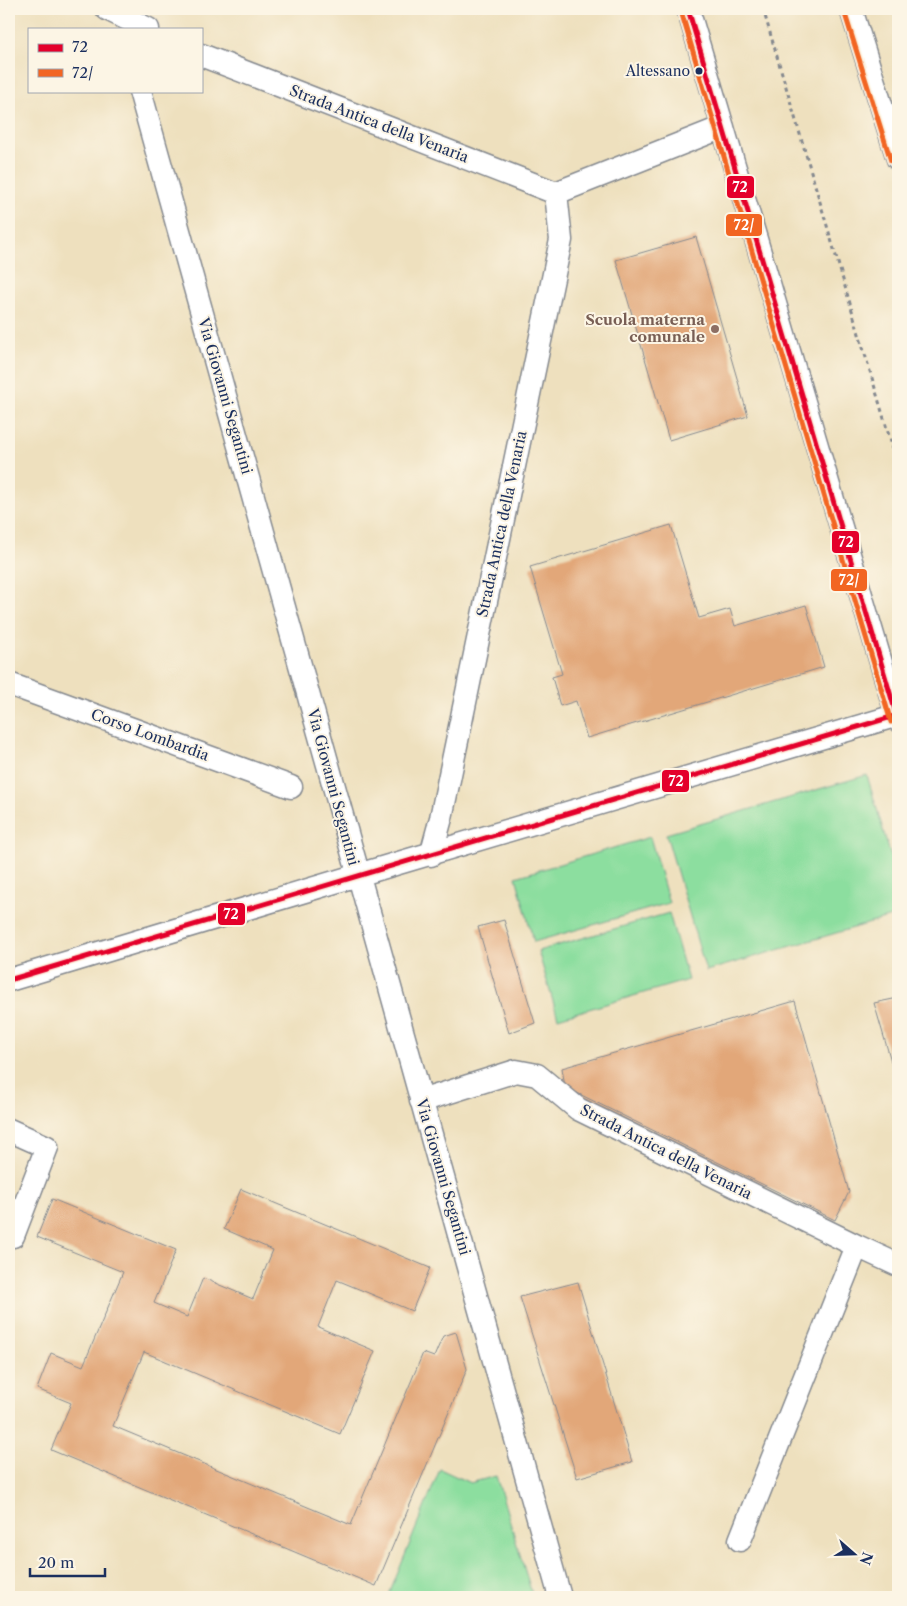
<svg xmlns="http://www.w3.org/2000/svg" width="907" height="1606" font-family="'Libre Caslon Text',serif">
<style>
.green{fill:#8cde9f;stroke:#54867e}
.building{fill:#e2a779}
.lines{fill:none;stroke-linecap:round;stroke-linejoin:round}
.street-casing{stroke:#84888e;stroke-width:25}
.path{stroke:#84888e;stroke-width:3;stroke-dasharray:4 4;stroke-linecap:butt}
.street{stroke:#fff;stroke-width:22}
.bus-1-casing{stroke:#fcf5e5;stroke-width:9}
.bus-2-casing{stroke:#fcf5e5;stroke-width:9}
.bus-1{stroke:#e4002b;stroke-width:5}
.bus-2{stroke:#f26522;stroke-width:5}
.bus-dot{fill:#1b2f5e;stroke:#fcf5e5;stroke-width:2}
.education-dot{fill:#8d6e63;stroke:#fcf5e5;stroke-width:2}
.labels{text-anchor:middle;stroke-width:4;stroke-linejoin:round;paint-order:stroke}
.bus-label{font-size:14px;fill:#1b2f5e;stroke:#fcf5e5;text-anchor:end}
.street-label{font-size:15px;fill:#1b2f5e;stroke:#fcf5e5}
.education-label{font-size:15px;font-weight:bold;fill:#785e54;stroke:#fcf5e5;text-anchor:end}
.line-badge{stroke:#fcf5e5;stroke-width:2}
.badge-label{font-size:14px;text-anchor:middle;font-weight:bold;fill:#fff}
</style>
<rect width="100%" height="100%" fill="#fcf5e5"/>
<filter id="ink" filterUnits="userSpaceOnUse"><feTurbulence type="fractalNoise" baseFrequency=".02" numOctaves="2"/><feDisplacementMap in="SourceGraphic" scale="10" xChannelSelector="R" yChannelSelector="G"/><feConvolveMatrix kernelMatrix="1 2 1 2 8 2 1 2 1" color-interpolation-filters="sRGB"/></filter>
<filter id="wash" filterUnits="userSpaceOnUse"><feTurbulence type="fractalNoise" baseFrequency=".0096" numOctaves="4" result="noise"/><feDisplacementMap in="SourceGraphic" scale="20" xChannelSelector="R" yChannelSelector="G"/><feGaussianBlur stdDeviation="1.12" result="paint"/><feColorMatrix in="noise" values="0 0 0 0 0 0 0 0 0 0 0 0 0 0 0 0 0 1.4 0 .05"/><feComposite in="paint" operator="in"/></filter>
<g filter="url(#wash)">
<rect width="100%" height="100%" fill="#eee0be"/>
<path class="green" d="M867,775L898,881V915L706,971L666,834Z
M650,837L669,903L534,942L516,877Z
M669,913L688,980L558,1018L538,951Z
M440,1469L470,1483L496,1476L533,1597H388Z"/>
<g id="blocks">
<path class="building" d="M696,237L748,416L669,440L616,260Z
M671,525L699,618L730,609L735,626L806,605L824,667L587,738L576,701L560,706L552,677L562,674L530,567Z
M504,920L535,1023L509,1033L478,927Z
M898,998V1085L874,1003Z
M795,1001L849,1192L835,1220L565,1087L562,1068Z
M241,1189L430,1268L412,1311L337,1280L318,1327L375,1351L340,1434L144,1352L113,1426L351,1525L423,1353L434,1357L443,1336L456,1332L467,1369L376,1586L51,1450L71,1403L37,1389L51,1353L83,1366L123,1272L37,1237L52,1199L176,1250L154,1303L187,1317L203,1278L253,1299L273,1250L224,1229Z
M578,1282L632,1462L577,1478L520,1297Z"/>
</g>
</g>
<g filter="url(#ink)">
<use href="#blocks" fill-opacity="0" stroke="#84888e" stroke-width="1"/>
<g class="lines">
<defs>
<path id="street" d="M107,9L148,29
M688,9L898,720
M851,9L898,159
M201,55L556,193L561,240L441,818L431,855
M140,91L560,1597
M556,193L723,127
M9,684L291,787
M9,980L358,875L898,715
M421,1101L516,1071L537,1075L578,1109L857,1246L898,1265
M9,1130L47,1147L13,1236
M740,1540L857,1246"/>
</defs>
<use href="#street" class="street-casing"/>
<path class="path" d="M763,9L898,466"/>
<use href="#street" class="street"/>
<defs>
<path id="bus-1" d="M688,9L898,720
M9,980L898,715"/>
<path id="bus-2" d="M681,11L891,722
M844,11L891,161"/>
</defs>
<use href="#bus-1" class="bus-1-casing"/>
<use href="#bus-2" class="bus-2-casing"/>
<use href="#bus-1" class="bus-1"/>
<use href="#bus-2" class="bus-2"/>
</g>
</g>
<circle class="bus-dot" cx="699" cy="71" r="4.5"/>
<circle class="education-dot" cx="715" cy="329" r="5"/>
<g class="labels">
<g class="bus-label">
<text x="690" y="76">Altessano</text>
</g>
<g class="street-label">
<text transform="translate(379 124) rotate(21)" y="5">Strada Antica della Venaria</text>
<text transform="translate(225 396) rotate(74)" y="5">Via Giovanni Segantini</text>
<text transform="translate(502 524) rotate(-78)" y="5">Strada Antica della Venaria</text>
<text transform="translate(150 735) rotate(20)" y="5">Corso Lombardia</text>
<text transform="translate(333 787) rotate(75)" y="5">Via Giovanni Segantini</text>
<text transform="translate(666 1152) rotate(27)" y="5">Strada Antica della Venaria</text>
<text transform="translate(443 1177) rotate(74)" y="5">Via Giovanni Segantini</text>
</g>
<g class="education-label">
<text x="705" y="325">Scuola materna<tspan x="705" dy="17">comunale</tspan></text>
</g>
</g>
<g class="line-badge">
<rect x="726" y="175" width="29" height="24" rx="5" fill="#e4002b"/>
<rect x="725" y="213" width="38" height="24" rx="5" fill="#f26522"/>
<rect x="831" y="530" width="29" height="24" rx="5" fill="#e4002b"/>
<rect x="830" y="568" width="38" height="24" rx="5" fill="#f26522"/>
<rect x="661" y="769" width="29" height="24" rx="5" fill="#e4002b"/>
<rect x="217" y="902" width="29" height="24" rx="5" fill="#e4002b"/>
</g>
<g class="badge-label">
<text x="740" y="192">72</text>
<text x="744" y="230">72/</text>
<text x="846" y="547">72</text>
<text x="849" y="585">72/</text>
<text x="676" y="786">72</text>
<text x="231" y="919">72</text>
</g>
<rect width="907" height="1606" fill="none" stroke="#fcf5e5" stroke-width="30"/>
<rect x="28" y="28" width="175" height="65" fill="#fcf5e5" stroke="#a2a6af"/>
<rect x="38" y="44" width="25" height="8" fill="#e4002b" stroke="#a2a6af"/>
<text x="72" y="52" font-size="15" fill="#1b2f5e">72</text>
<rect x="38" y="69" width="25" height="8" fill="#f26522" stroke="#a2a6af"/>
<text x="72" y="78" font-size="15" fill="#1b2f5e">72/</text>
<g transform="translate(854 1554) rotate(110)" stroke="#fcf5e5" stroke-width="4" paint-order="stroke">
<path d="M0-4L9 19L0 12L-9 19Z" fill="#1b2f5e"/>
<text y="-8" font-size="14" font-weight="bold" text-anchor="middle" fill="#1b2f5e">N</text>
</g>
<path d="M30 1568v8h75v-8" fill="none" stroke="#1b2f5e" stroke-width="2.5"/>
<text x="38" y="1568" font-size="15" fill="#1b2f5e" stroke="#fcf5e5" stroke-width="4" paint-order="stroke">20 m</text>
</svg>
